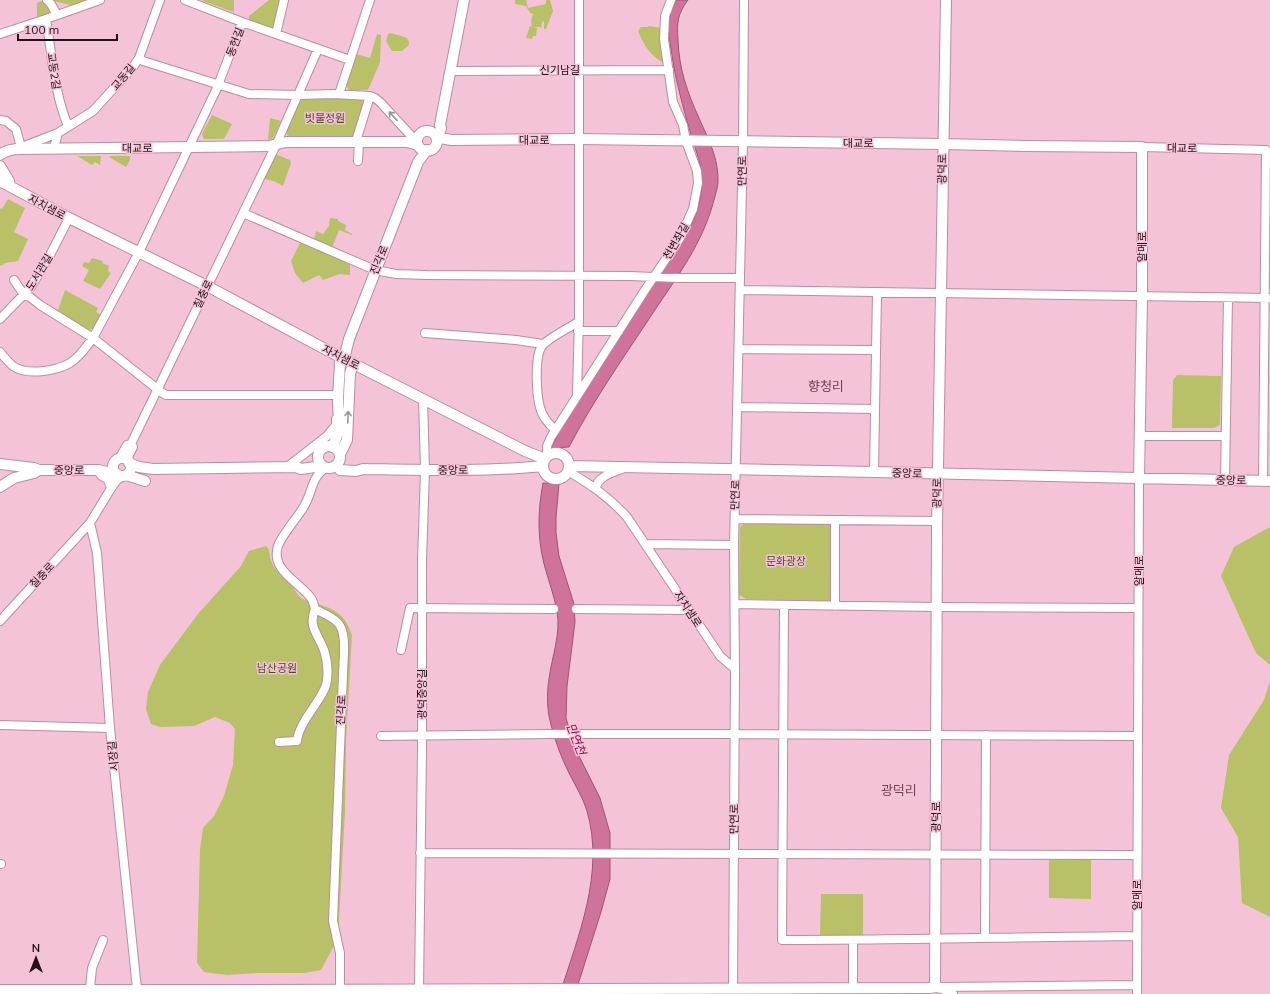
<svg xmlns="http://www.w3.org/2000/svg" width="1270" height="994" font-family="Mulish,'Noto Sans KR',sans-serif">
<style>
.green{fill:#b8c068}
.water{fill:#cf739b;stroke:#9b5674}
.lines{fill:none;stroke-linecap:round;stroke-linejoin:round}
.minor-casing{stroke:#bb8d9f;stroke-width:10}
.tertiary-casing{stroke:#bb8d9f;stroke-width:12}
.minor{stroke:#fff;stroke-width:8}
.tertiary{stroke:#fff;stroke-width:10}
.oneway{stroke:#9c9497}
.labels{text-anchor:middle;stroke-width:3;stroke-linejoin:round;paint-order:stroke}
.street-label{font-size:11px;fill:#221118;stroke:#f5c3d7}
.park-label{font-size:11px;fill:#494c23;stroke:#f5c3d7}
.water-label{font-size:12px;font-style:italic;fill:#851553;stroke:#f5c3d7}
.quarter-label{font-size:13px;fill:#6d4455;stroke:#f5c3d7}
</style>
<rect width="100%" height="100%" fill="#f5c3d7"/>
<path class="green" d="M44,0L50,11L49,14L37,18V3Z
M50,0H94L75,6Z
M203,0H234V12L203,1Z
M269,0H280L274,26L271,28L249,20V16Z
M515,0H526L528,8L546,4V0H550L553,11L546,29H544V22L542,21L541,29L540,27H533L537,28L536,36H533L532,39L526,38L530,26L532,27L531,21L533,14L530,13L526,6L515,4Z
M649,26L661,28L664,63C650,56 644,45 638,31L641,27H648Z
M391,33L407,38L409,42V45L402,51H392L386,41L388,34Z
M377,34L381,35L380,62L369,88L367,90H349L346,85L356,54L370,58Z
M305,97L359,98L363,101L364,105L353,138L289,137L286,132L300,101Z
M212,115L232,124L224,139H204L202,134Z
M270,118L281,121L273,138L268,140Z
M275,154L290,160L291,163L283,186L276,182L263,178Z
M77,156H101L100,165L95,162L92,165Z
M110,156H130V160L126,167L109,157Z
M8,199L25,208L14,232L28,239L18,261L5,263L1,266L0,265V208L2,209Z
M330,218L338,219V221L346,225L345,230L352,234V235L339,230L332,248L314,239L316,231L323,234L329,226Z
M300,243L350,264V275L339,274L323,280L319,275L303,283L295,273L291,261Z
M92,258L103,261L102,263L109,266L108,271L111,273L100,289L83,281L89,270L82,266L84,262L89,263Z
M65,290L98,308L96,312L101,315L93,329L86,330L57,313Z
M1177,375L1221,376L1220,425L1214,428H1172L1173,380Z
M748,521L828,522L833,527L832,600L828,601L746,599L739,595L740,527Z
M1270,527V665L1256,653L1221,576L1234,547Z
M266,546L269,550C270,569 281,573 291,585C295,589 298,597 303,599C306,601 311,602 315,603C335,609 345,614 352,635L346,742L345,812L338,938L321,970L304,973H257L227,975L204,972L197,963L200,849L203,828L214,816L224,796L233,765L235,729L230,723L215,717L194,726L160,727L151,724L146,709L148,692L160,665L198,614L241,566L249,551Z
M1270,681V917L1242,903L1238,837L1221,808L1229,755L1264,700Z
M1049,858H1091V899L1049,898Z
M821,894H863V937H820Z"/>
<path class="water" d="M677,0H688C677,15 677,22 678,40C679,68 687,92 699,118C708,139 719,158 718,183C717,191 714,199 712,207C699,250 673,282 649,319C621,361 592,403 569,447L551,448L563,425L679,244C692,228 701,206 702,185C703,168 696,151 691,135C683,107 675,79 671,49C668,32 666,15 677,0Z
M543,483L559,484L556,518V533L559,556L574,604L575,622L567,686L566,718L574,746L600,798L610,833V879L601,912L575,994H560C578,936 605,873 587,811C583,798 575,785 569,773C560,755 553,735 549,716C547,704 547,691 549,679C552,656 561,634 557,611C554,595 548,579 544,564C537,536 538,510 543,483Z"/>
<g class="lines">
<defs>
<path id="minor" d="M47,0L51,4L57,15
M185,0L242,22
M46,19C52,55 54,92 68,126
M0,34L46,19L100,0
M276,34L350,60
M139,58L143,61L249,94L299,95L333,94L370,96L375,98L380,102L414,139
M451,71L669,70
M339,94L370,0
M0,120L6,121L16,129L21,147
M22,147L58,133
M1142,147L1266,150L1263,481
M54,148L58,133L93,111L133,67L139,58L160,0
M358,161L359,142L357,138L370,96
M243,213L375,270L396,274L426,275L630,276L678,278H739
M14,280L24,295L30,297L40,305L93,338L161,392L166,395H339
M740,290L1270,298
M0,319L31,287L50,255L69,218
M578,331H619
M425,333L516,340L543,344
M739,349L875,350
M0,352C4,357 8,362 13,366C27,376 56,371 70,363C80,357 86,347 93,338L139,252L217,88L242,22L276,34L284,0
M577,395L579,316V0
M738,407L875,409
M555,430C550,425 545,420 542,413C536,400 534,357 542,346C548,338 569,328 578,322
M1139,436H1225
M131,444L276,145L318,49
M547,456V446L551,437L645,290L680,238L693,209L698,183L697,171L686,141L683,125L673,102L664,39L665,16L671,0
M119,459L127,445L131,444
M128,461V457L133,447L131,444
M286,468L327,436L336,425V419
M325,468C310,479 313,493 303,508C297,518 282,535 278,546C270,570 299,582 311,598C313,601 314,605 315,609C322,613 331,616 337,622C348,631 343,661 343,675L333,921L340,953V989
M568,471C591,485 608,496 627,517L720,656L735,669
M874,472L877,292
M1225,480L1228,298
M596,488C597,476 615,472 624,468
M735,519L937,521
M835,520V606
M90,523L97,553L110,728L137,989
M645,544L734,545
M735,604L937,607L1138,608
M784,605L782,940C901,940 1019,937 1137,936
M576,609L689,610
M0,621L90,523L110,490L117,480L123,476
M401,650L410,608L554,609
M0,725L110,728
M381,736L550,734H735L1138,736
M279,742L297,741C299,720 326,697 327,680C328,671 327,659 324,650C318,634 308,627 315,609
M420,853L1137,855
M0,864H1
M985,938L986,735
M941,987L1137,985
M90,989L92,968L103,940
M419,989L422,748V560L425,470L423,399
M733,989L735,674L734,545L743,142L744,0
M853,989V940
M1137,994L1139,479"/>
<path id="tertiary" d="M417 141a10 10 0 1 1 20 0a10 10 0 1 1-20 0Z
M436,137L451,140L578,139L943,144L1026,146L1142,147V296L1139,479
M437,141L441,128L440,125L464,0
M0,155C6,150 12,149 20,149L269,146L286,142H407L418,145
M0,166L9,181L10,186
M0,181L69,218L207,286L340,357L525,451L545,459
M344,359L349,339L418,162L427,150
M318 457a11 11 0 1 1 22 0a11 11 0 1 1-22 0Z
M332,447C341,431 339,421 338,404C338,389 340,373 340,357
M543 466a13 13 0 1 1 26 0a13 13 0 1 1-26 0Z
M340,454L347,440L350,374L353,363
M113 467a9 9 0 1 1 18 0a9 9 0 1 1-18 0Z
M129,463L139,467L153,469L296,467L301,469L322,466
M0,464L34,468L39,470H98L117,474
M337,466L340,470L356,471L363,469C423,470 483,472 543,466
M569,466L874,472L1270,481
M100,472L102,475L108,478L111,485
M126,475L145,481
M0,487L14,478L34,473L39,470
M935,987L937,525L946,0
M930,988C939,986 945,988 952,994
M0,990H256L930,988"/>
</defs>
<use href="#minor" class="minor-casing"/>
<use href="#tertiary" class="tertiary-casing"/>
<use href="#minor" class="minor"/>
<use href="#tertiary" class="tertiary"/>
</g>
<defs><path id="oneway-shaft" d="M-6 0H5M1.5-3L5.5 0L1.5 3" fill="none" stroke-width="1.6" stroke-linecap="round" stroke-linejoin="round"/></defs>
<g class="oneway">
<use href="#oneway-shaft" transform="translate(393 116) rotate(-133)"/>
<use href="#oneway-shaft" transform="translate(348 417) rotate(-88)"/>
</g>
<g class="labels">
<g class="street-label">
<text transform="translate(235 42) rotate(-69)" y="4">동헌길</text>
<text x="560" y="74">신기남길</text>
<text transform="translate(54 71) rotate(81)" y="4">교동2길</text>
<text transform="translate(123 77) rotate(-50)" y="4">교동길</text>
<text x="534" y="144">대교로</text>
<text x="858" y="147">대교로</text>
<text x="137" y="152">대교로</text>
<text transform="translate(1182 148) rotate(1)" y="4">대교로</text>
<text transform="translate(942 169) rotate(-89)" y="4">광덕로</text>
<text transform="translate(742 171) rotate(-89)" y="4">만연로</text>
<text transform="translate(47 207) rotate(28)" y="4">자치샘로</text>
<text transform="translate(676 241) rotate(-60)" y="4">천변좌길</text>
<text transform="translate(1142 247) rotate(-90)" y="4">알메로</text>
<text transform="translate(379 260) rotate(-68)" y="4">진각로</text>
<text transform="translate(39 272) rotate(-59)" y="4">도서관길</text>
<text transform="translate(203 294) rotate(-64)" y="4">칠충로</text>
<text transform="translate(341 357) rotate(27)" y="4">자치샘로</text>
<text transform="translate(69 470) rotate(1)" y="4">중앙로</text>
<text transform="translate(453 470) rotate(-1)" y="4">중앙로</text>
<text transform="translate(907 473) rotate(2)" y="4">중앙로</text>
<text transform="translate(1231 480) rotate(1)" y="4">중앙로</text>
<text transform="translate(937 493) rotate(-89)" y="4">광덕로</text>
<text transform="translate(735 495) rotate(-88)" y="4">만연로</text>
<text transform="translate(1139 571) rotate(-90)" y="4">알메로</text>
<text transform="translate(42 575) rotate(-47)" y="4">칠충로</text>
<text transform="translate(688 609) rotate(57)" y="4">자치샘로</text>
<text transform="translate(422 694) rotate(-90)" y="4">광덕중앙길</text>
<text transform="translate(341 710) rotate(-87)" y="4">진각로</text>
<text transform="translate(113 756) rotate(-96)" y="4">시장길</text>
<text transform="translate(936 817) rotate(-90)" y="4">광덕로</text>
<text transform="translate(734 819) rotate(-89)" y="4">만연로</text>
<text transform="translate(1137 895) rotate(-90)" y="4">알메로</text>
</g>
<g class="park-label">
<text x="325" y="122">빗물정원</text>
<text x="786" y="565">문화광장</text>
<text x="277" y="672">남산공원</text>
</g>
<g class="water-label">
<text transform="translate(576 739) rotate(69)" y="4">만연천</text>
</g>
<g class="quarter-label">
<text x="826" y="391">향청리</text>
<text x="899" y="795">광덕리</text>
</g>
</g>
<g transform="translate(36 958)" stroke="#f5c3d7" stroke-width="3" paint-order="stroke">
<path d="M0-3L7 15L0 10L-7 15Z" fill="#221118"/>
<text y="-6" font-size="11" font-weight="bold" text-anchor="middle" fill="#221118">N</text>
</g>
<path d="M18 34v6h99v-6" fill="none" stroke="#221118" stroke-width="2"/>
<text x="24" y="34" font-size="12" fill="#221118" stroke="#f5c3d7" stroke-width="3" paint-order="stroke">100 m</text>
</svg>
